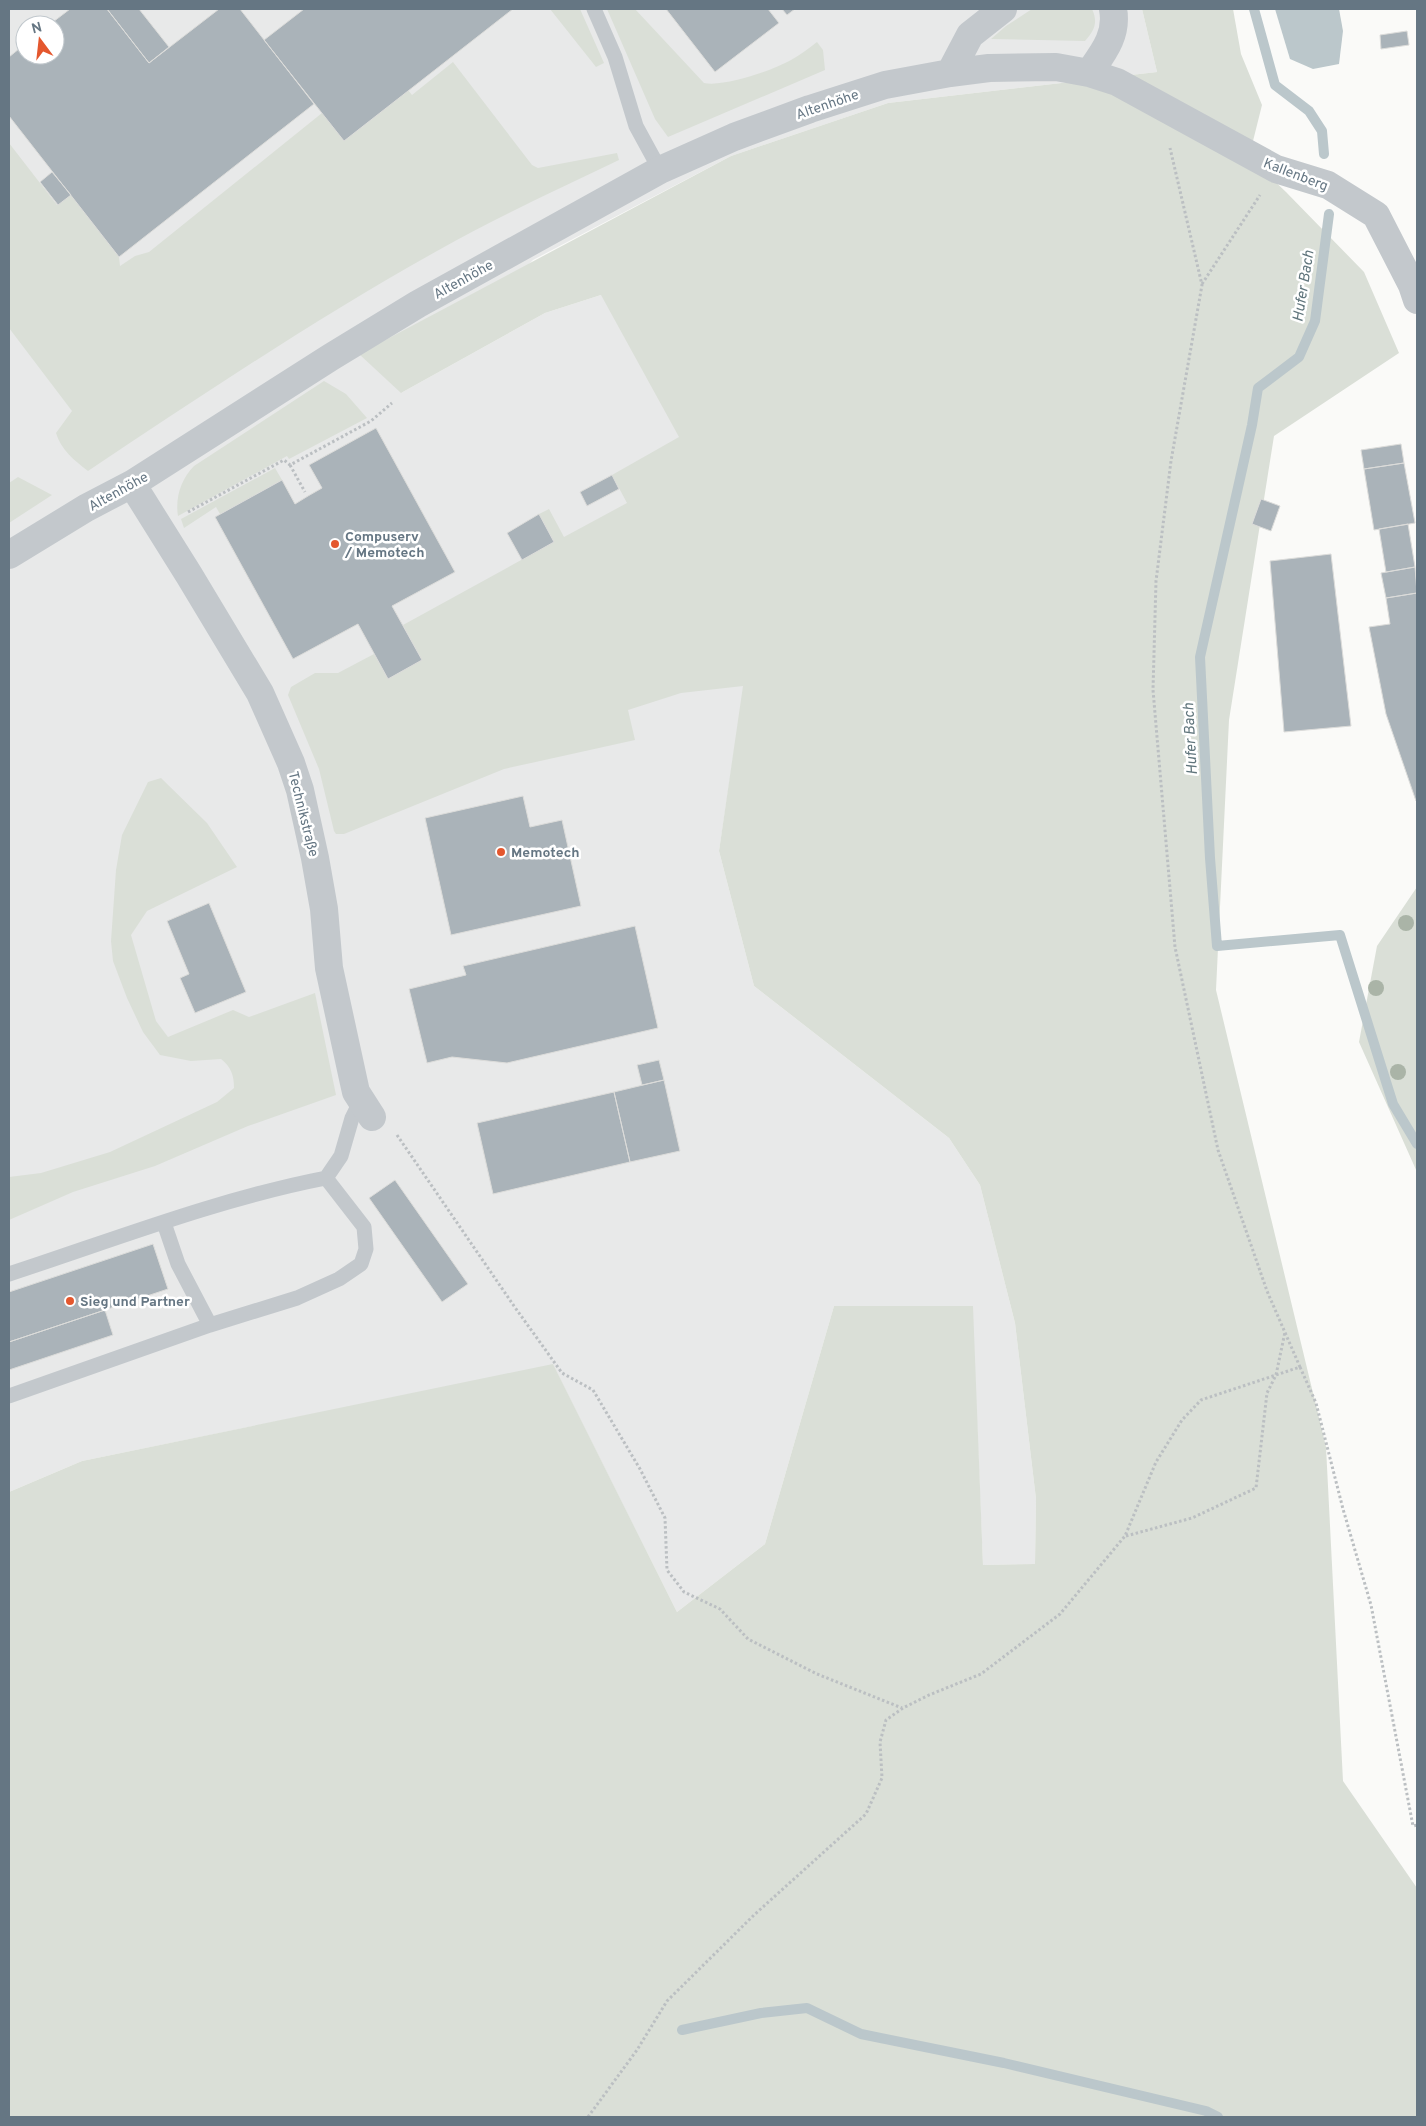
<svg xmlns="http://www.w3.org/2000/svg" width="1426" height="2126" font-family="Overpass,sans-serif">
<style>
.built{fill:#e8e9e9;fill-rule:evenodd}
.green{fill:#dadfd7}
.water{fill:#bbc7cb}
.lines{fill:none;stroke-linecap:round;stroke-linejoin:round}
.stream{stroke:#bbc7cb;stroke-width:10}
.building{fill:#aab3b9;stroke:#dcdcda}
.path{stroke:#bbbfc2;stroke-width:3;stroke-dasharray:2.5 2.5;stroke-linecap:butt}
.service{stroke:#c3c8cc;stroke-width:15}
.minor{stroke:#c3c8cc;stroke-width:28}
.tree{fill:#aab4a7}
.poi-dot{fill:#e4572e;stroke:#fff;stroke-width:2}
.labels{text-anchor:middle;stroke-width:5;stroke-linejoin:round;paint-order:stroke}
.street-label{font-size:14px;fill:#657683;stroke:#fff}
.poi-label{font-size:14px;font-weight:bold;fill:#657683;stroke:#fff;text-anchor:start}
.water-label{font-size:15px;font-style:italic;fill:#60757c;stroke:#fff}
</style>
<rect width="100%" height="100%" fill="#fafaf8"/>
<path class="built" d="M9,9H1142L1157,72L888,103L731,156L533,260L401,393L545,313L601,295L678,276L744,686L719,851L754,986L949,1138L980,1185L1015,1323L1036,1499L1035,1564L983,1565L972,1306H834L765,1544L677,1612L553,1365L82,1461L9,1492ZM25,25H55V55H25Z"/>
<path class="green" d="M550,9H580L604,63L596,67Z
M607,9H635L704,83C725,87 771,71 791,60C800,55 809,48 817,42L823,50L825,70L668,137L655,119Z
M1032,9H1092C1098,22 1095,30 1085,41L991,39L1006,26Z
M1142,9H1233L1241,54L1262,105L1249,157L1286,192L1364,272L1399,353L1274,436L1229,720L1216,990L1326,1447L1343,1781L1417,1888V2117H9V1492L82,1461L553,1364L677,1612L765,1544L834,1306H973L983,1565L1035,1564L1036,1499L1015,1323L980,1185L949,1138L754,986L719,851L743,686L681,693L628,710L635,740L504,769L344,834H336L334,831L319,769L288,695L291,687L315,673H338L374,654L388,679L422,660L403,625L554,542L539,514L549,509L564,537L627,503L612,475L679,437L601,295L545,313L401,393L359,354L731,156L888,103L1157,72Z
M453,62L532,165L538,168L617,153L619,160C558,189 496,218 437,251C317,318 202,395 88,471C74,460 61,450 56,433L72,411L9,328V143L57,205L71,195L119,257L120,266L135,256L149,252L322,113L344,141L408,90L412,95Z
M324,381L346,394L367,418L289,459L287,456L178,516C175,498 181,479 194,466Z
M275,468L282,480L220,514L216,507L184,528L181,519Z
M18,477L52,495L9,523V483Z
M161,778L207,823L237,867L147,911L131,935L156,1021L168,1037L233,1010L249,1017L315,993L336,1095L248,1126L155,1166L73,1192L9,1220V1177L41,1173L110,1152L217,1102L234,1088C234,1075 231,1067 221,1059L191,1061L160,1055L143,1032L127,998L113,961L111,941L116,870L122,835L148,782Z
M1417,887V1172L1359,1042L1377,946Z"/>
<path class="water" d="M1275,9H1339L1343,31L1339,64L1313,69L1290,59Z"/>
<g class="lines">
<path class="stream" d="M1254,9L1275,85L1309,111L1322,131L1324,154
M1329,214L1315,321L1299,357L1258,388L1252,425L1200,657L1210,858L1217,946L1340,935L1393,1104L1417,1144
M682,2030L761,2013L807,2008L861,2034L1004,2063L1206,2111L1218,2117"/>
</g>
<path class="building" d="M70,9H107L149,63L219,9H240L314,104L119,257L9,116V57L25,44V55H55V25H49Z
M107,9H139L169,47L149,63Z
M304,9H513L344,141L264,40Z
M666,9H768L779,23L715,72Z
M782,9H795L787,15Z
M1407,31L1409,45L1381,49L1380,35Z
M52,172L71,195L58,205L40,182Z
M376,428L455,572L392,606L422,660L388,679L358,624L293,659L215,517L282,480L295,504L308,496L322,488L309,465Z
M1401,444L1404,463L1364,469L1361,450Z
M1404,463L1415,523L1374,530L1364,469Z
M612,475L619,489L587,506L580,492Z
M1261,499L1280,506L1271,531L1252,524Z
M539,514L554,542L522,560L507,533Z
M1408,524L1415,567L1386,572L1379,529Z
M1331,554L1351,726L1284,732L1270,561Z
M1415,567L1417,593L1386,598L1381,573Z
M1417,593V800L1416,801L1386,714L1369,627L1390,624L1386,598Z
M523,796L530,827L562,820L581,906L451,935L425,818Z
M209,903L246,992L195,1013L180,978L189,974L167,921Z
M635,926L658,1028L507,1063L452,1057L427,1063L409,989L466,975L463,966Z
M659,1060L664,1080L642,1085L637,1065Z
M664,1080L680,1151L630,1162L614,1092Z
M614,1092L630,1162L493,1194L477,1123Z
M395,1180L468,1284L442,1302L369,1198Z
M153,1244L168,1289L9,1342V1292Z
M105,1310L113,1335L9,1370V1342Z"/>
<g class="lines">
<path class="path" d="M1202,284L1260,195
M290,465L305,492
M188,512L284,460L290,465L371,421L392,403
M397,1135L514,1306L562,1373L593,1390L640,1469L665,1518L667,1570L684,1592L720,1609L748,1639L817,1674L902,1708
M1300,1367L1316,1403L1343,1509L1371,1605L1413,1826L1417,1825
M1126,1536L1192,1518L1256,1488L1267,1393L1276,1375L1285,1332
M588,2117L637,2050L667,2001L754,1915L866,1814L882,1778L880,1742L886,1720L903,1708L929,1695L981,1674L1060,1614L1125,1536L1156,1462L1182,1420L1201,1400L1300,1367L1267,1291L1218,1150L1175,947L1153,690L1156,581L1171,461L1202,285L1170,148"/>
<path class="service" d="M594,9L615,57L636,126L660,170
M164,1223L178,1264L210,1325L297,1298L339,1279L361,1264L366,1249L364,1227L326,1178
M9,1274C113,1240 218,1199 326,1178L341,1156L352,1118L361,1100
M9,1396L210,1325"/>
<path class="minor" d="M950,73L970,35L1003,9
M1089,73C1103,53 1118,35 1113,9
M132,484L189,575L260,693L291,763L300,790L315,858L324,909L329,968L354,1083L356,1092L372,1117
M9,555L86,508L132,484L331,357L418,304L660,170L734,137L810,109L885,85L950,73L989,68L1056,67L1089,73L1117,82L1276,169L1328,185L1376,215L1412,285L1417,300"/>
</g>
<g class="tree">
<circle cx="1406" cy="923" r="8"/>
<circle cx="1376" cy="988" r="8"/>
<circle cx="1398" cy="1072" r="8"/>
</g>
<g class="poi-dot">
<circle cx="335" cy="544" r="5"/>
<circle cx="501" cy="852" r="5"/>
<circle cx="70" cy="1301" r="5"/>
</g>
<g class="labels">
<g class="street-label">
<text transform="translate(827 104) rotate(-19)" y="5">Altenhöhe</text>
<text transform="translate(1296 174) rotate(21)" y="5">Kallenberg</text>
<text transform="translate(463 279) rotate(-29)" y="5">Altenhöhe</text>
<text transform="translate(118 491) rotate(-29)" y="5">Altenhöhe</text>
<text transform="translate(304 814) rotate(76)" y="5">Technikstraße</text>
</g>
<g class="poi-label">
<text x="345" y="541">Compuserv<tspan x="345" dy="16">/ Memotech</tspan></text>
<text x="511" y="857">Memotech</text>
<text x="80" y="1306">Sieg und Partner</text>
</g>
<g class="water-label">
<text transform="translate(1303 286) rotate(-81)" y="5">Hufer Bach</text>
<text transform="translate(1190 739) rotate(-93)" y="5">Hufer Bach</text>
</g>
</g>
<rect width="1426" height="2126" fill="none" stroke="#657683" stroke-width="20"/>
<g transform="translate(40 40) rotate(345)"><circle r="24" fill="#ffffff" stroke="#c1c8cd"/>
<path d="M0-4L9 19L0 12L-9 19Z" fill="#e4572e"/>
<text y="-8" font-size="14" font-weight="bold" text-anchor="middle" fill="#657683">N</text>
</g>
</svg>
